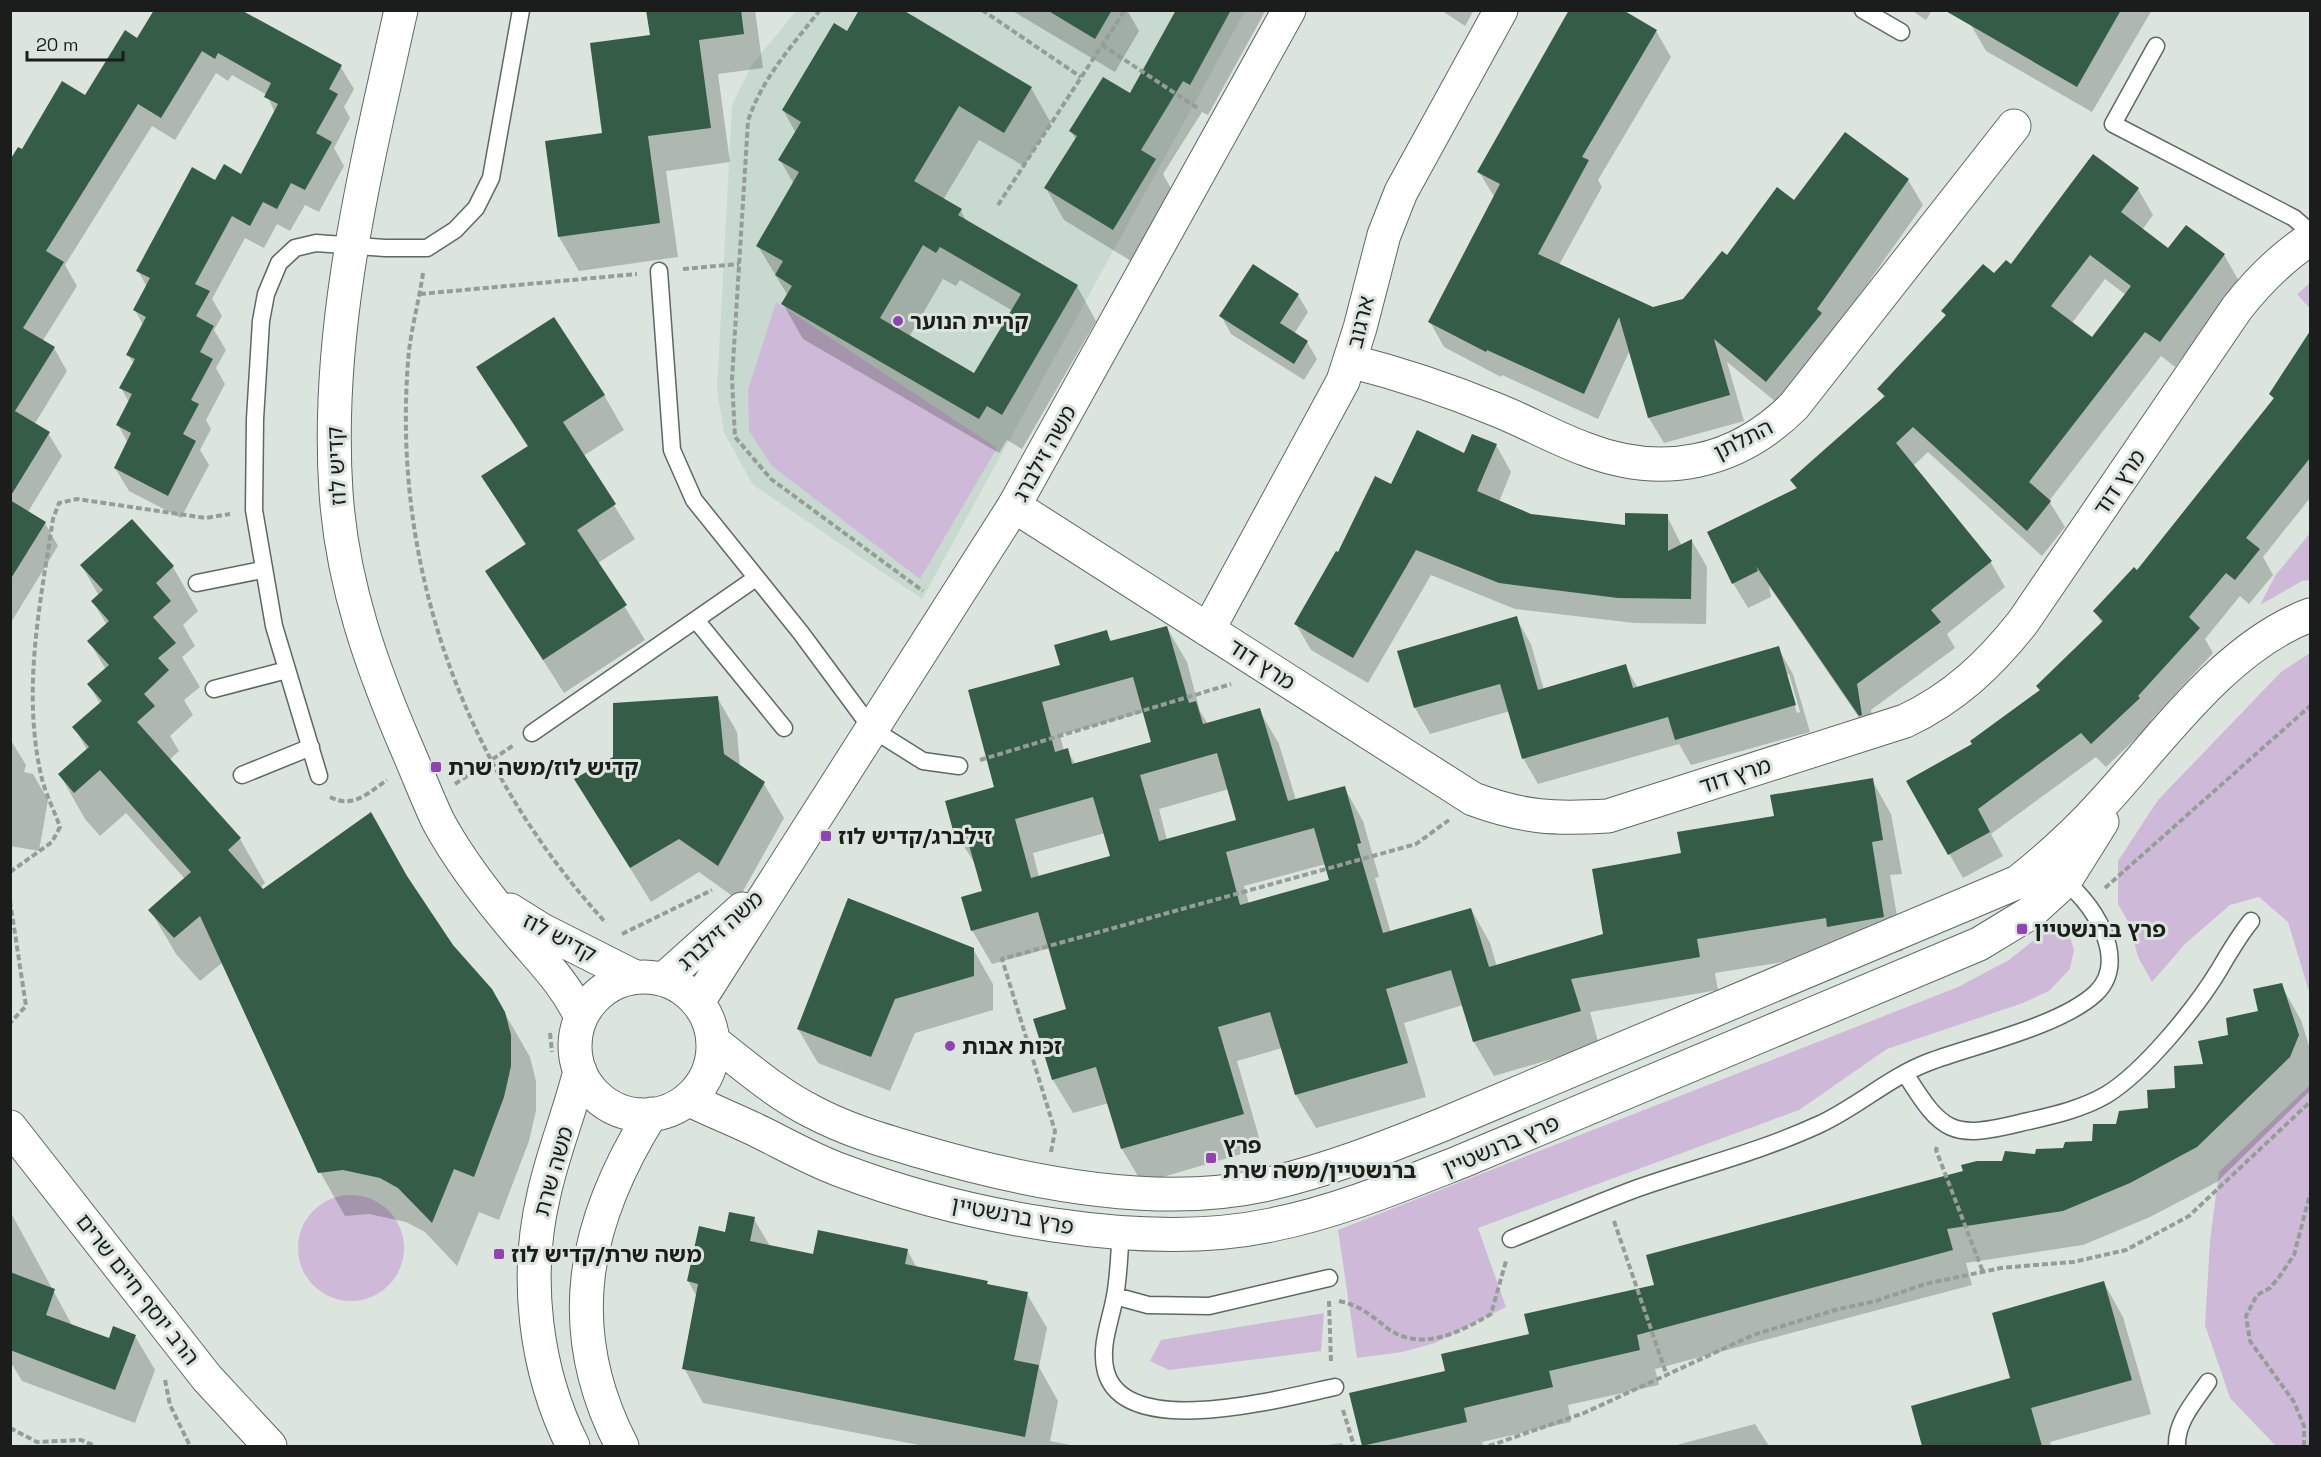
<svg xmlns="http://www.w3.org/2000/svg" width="2321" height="1457" font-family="'Space Grotesk','Noto Sans Hebrew',sans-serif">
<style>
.built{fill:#c8dacf}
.green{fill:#cebad8}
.shadow{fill:#0003;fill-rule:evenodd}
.building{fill:#355c46;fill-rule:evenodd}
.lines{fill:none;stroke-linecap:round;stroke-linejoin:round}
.service-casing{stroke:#5f6862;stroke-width:19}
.minor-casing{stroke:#5f6862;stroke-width:35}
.tertiary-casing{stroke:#5f6862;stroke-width:35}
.path{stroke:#959d98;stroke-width:4;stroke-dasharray:6 3;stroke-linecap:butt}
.service{stroke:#fff;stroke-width:16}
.minor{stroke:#fff;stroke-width:33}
.tertiary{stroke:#fff;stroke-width:33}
.poi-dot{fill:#9243b3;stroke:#dbe5de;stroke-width:2}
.labels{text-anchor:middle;stroke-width:6;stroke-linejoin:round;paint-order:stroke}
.poi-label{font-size:22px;font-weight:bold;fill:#1a1d1b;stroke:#dbe5de;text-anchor:start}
.street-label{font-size:22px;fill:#1a1d1b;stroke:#dbe5de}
</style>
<rect width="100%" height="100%" fill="#dbe5de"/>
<path class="built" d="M796,11H1245L922,599L753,485L724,433L717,389L732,105L751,66Z"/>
<path class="green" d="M2310,283V309L2297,294Z
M776,302L997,448L920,579L772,466L749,431L748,390Z
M2310,533V580L2302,581L2260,605L2275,576Z
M2310,653V995L2288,922L2259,897L2230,905L2186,943L2152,982L2138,957L2130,925L2118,904V861L2158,800L2281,672Z
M2053,925L2069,934L2074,950L2070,969L2049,991L2023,1003L1887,1049L1799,1110L1478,1228L1506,1307L1435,1343L1403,1352L1357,1358L1338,1230L1958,987L2009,960Z
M2310,1085V1446H2276L2230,1398L2205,1325L2210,1241L2219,1172Z
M298 1248a53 53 0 1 1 106 0a53 53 0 1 1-106 0Z
M1324,1313L1321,1351L1169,1370L1150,1361L1161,1340Z"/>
<path class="shadow" d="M648,10H755L763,68L718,74L730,162L666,171L678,257L579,271L559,237L604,135L651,37Z
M1011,10H1127L1139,31L1115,72Z
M1178,10H1266L1208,115L1202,112L1163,174L1173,192L1131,261L1064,220L1046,188L1076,140L1071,131L1130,95Z
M1441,10H1474L1465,26Z
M1911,10H1932L1926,20Z
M2054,10H2152L2092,112L1986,51L1971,25Z
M1656,31L1671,57L1598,180L1602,187L1559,265L1653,308L1684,300L1727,257L1794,202L1908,180L1923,205L1781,406L1727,362L1744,421L1664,443L1649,418L1630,350L1598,419L1502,375L1501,377L1444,347L1430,322L1495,198L1479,172Z
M848,33L1031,88L1051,123L1024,166L979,140L943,200L961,211L967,222L1077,286L1096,321L1022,449L1007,440L999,453L803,339L783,304L788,296L758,246L794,184L780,160L796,133L783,110ZM943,279L956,286L960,280L1013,311L975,375L909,337Z
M138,40L340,66L354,89L344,107L350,118L334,148L344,166L319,212L305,205L290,231L277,224L264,248L245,238L212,299L222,316L214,330L226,350L216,368L225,384L206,420L211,429L200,450L209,465L181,518L129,491L115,468L128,443L118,425L129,402L121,388L134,364L128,355L143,325L135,310L147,287L138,271L216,182L241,176L275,113L267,95L232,75L228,81L216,73L175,140L152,126L65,265L77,286L42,342L54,348L67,371L34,425L48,433L62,456L28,512L45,523L58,546L10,624V163L86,97Z
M2094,157L2138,189L2153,215L2142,230L2168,250L2186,227L2224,255L2239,281L2175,367L2161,356L2049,501L2065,527L2042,556L1928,452L1913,466L1990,561L2005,587L1947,634L1955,648L1871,710L1875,741L1769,586L1771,597L1748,608L1733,583L1797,490L1792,481L1885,399L1879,389L1946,316L1943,311L1994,275L2011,267ZM2105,279L2126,295L2092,339L2072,323Z
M1298,295L1308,312L1294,334L1307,342L1317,359L1304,380L1231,334L1221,316Z
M2310,333V498L2263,557L2273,575L2249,604L2240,596L2205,639L2213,653L2151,720L2152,723L2106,767L2096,757L1991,834L2003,856L1963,878L1908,781L1973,744L2040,691L2037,686L2102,624L2095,611L2137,572L2274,400L2271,394Z
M478,368L604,395L624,430L583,456L635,539L598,563L645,640L564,693L487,572L526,546L483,477L528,447Z
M1496,445L1511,472L1499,502L1531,515L1626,527L1667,516L1682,546L1692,541L1707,567L1706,624L1634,623L1515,609L1431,575L1368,683L1311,650L1296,624L1338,555L1392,486Z
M82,566L173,567L198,611L183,625L195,646L182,657L200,687L184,700L193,715L170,736L179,751L169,760L240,839L265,883L260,888L262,891L410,883L451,946L491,989L530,1057L536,1081V1111L529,1141L499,1220L479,1212L457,1266L425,1232L406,1222L369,1214L345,1216L320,1172L223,962L200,981L176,954L150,910L185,879L126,813L100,836L85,819L60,775L87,750L74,727L100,704L89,684L106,670L89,641L107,625L93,602L99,596Z
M1516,618L1531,644L1544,690L1625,666L1638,688L1778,648L1793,674L1810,732L1691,765L1679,744L1538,784L1523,758L1510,711L1430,734L1415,708ZM1785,674H1789L1800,712L1797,713Z
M1167,628L1187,662L1200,711L1208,724L1259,710L1279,744L1296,800L1344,787L1363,821L1379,877L1375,878L1391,933L1471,909L1490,943L1497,967L1605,935L1682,855L1872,780L1891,814L1902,874L1890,875L1903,951L1848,960L1844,952L1715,973L1718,990L1590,1012L1599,1045L1494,1076L1474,1042L1463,1005L1404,1023L1426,1097L1316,1128L1296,1095L1282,1048L1237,1061L1262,1148L1142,1183L1122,1149L1109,1103L1073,1113L1053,1080L1035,1020L1068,1010L1050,948L992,964L972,930L984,892L977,867L956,834L947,802L996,788L970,691L1062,666L1106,632L1112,642ZM1144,712L1153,744L1076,765L1067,750L1064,751L1060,735ZM1229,789L1238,821L1167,840L1159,809ZM1105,833L1111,857L1039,877L1033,853ZM1326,864L1330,881L1249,904L1244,886Z
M717,697L737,732L740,768L764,784L784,818L738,900L699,872L651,902L596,813Z
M10,739L26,765L24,772L33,774L48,800L39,851L10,846Z
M973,949L993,984V1010L915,1033L890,1091L818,1063L798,1029Z
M2281,985L2301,1020L2310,1049L2309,1092L2217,1182L2150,1217L2083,1245L1966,1263L1972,1285L1655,1369L1659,1385L1568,1405L1571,1422L1482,1442L1483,1446L1364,1445L1447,1372L1531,1335L1656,1286L2003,1163L2093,1143L2177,1089L2205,1066L2230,1036L2260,1012Z
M10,1211L73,1327L110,1340L135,1336L155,1370L135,1423L22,1381L10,1361Z
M754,1219L770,1246L814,1256L907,1250L917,1268L1027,1294L1047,1328L1039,1367L1058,1401L1050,1441L1076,1446H924L703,1403L684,1368L697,1297L688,1281L726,1233Z
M2104,1283L2123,1317L2151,1414L2050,1442L2051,1446H1924L1912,1407L2012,1379Z
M1755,1424L1769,1446H1673Z
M1342,1443L1344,1446H1321Z"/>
<path class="building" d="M154,10H241L342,65L329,89L338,94L316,133L332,142L305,190L291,183L277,209L263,202L250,226L232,216L195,284L210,291L196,316L214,326L200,352L213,359L191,400L199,404L183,434L196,441L168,496L114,468L131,433L116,425L132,394L119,388L135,359L126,355L146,317L133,310L150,278L136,271L192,167L215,180L224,164L241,174L278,104L264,97L271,83L218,53L215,59L202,51L161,118L138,104L46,251L64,262L23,328L55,347L15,411L50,432L10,497V160L18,147L22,149L62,81L85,95L125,30L137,38Z
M646,10H741L744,34L699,40L711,128L648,136L660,223L558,237L545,141L602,133L590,43L650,35Z
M859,10H903L1032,87L1004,133L959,106L914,181L962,209L958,215L1078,285L1002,415L987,406L979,419L781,304L792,286L775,275L783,261L756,246L799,172L778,160L801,122L782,110L834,23L847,31ZM923,245L936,253L940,247L1021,294L974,373L880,318Z
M1047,10H1112L1095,39Z
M1176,10H1231L1190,85L1183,81L1141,150L1156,159L1113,230L1044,188L1077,136L1069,131L1103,77L1130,93Z
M1569,10H1623L1657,30L1582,157L1589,160L1538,254L1653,307L1683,299L1722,251L1727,255L1777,187L1794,200L1845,132L1909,179L1817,309L1822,313L1766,382L1714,339L1730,395L1648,418L1619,317L1584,394L1487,350L1486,352L1428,322L1500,184L1477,172Z
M1944,10H2121L2077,87Z
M2093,154L2139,188L2121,212L2168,248L2186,225L2225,254L2160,342L2145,332L2029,482L2051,501L2027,531L1913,427L1896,443L1992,561L1931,610L1941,622L1857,684L1862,715L1859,716L1756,566L1758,571L1732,584L1707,532L1797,488L1790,480L1885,396L1877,389L1946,315L1941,311L1983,264L1994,273L2006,260L2011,264ZM2090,255L2131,286L2092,337L2051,306Z
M1253,264L1299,294L1280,323L1308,341L1294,364L1219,316Z
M554,317L605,395L563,422L616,504L577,530L627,605L543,660L485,571L526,544L481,476L528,446L476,367Z
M2310,331V458L2246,538L2260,549L2235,580L2226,573L2189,617L2200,628L2138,696L2140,698L2091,744L2081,733L1978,809L1990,832L1948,855L1906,781L1972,744L1970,741L2040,690L2036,686L2103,621L2093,611L2134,567L2137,570L2274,398L2269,394Z
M1417,430L1464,453L1472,434L1497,444L1477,491L1531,514L1625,525V513L1668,514V551L1692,539L1691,599L1618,598L1499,583L1416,550L1353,658L1294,624L1336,551L1338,552L1375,476L1391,484Z
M10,500L46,522L10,580Z
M132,519L174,566L156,583L171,601L153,617L176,643L158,658L169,670L144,694L155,706L137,722L241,838L228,850L263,889L371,812L407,876L453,945L492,989L505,1012L511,1035V1066L504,1097L474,1177L454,1169L432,1223L398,1188L380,1178L343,1170L318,1173L200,916L174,938L148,910L191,872L100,770L74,793L58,774L89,747L72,727L102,701L87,684L109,665L87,641L109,621L91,601L103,590L80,565Z
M1517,616L1538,690L1626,664L1633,688L1779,646L1796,705L1675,740L1668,717L1522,759L1500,684L1414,708L1397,651Z
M1167,626L1189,703L1196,701L1203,724L1260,708L1288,801L1345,786L1361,843L1357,844L1383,933L1471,908L1489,967L1603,934L1592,869L1681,853L1677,832L1774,816L1770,795L1873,778L1883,840L1872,842L1884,917L1827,927L1826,918L1697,939L1700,957L1571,979L1581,1011L1473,1042L1451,970L1386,989L1408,1063L1295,1095L1270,1012L1218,1027L1244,1114L1121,1149L1096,1067L1052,1080L1033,1019L1066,1009L1038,912L971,931L961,897L982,891L965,831L954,834L945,801L994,787L968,690L1060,665L1054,645L1107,630L1110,641ZM1133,677L1151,742L1072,764L1068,748L1055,752L1042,702ZM1217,753L1236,820L1159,841L1140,775ZM1093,797L1110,856L1031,878L1015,819ZM1314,828L1329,880L1240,905L1226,852Z
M718,696L724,754L765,782L718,866L679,839L630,868L574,779L613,757V703Z
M848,898L974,948V976L895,999L871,1057L797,1029Z
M2282,983L2299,1035L2290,1057L2197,1147L2130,1183L2063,1211L1947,1229L1953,1250L1637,1335L1640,1350L1549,1371L1553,1387L1464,1408L1467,1422L1362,1446L1349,1393L1445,1371L1441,1354L1529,1334L1524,1314L1654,1285L1646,1255L1963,1171L1961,1165L1977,1161H2002L2005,1151L2035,1154L2036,1149L2063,1148L2065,1142L2092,1141L2093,1124H2116L2119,1111L2148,1108L2147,1090L2175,1088L2174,1066L2203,1064L2198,1041L2228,1035L2226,1018L2258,1011L2253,989Z
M729,1212L755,1217L750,1241L813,1254L818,1230L908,1249L905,1264L988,1281L987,1284L1028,1292L1014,1360L1039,1365L1025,1437L682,1369L698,1284L687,1281L699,1226L725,1232Z
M10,1272L55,1289L46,1315L109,1338L113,1326L136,1335L115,1390L10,1350Z
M2104,1281L2132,1380L2031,1408L2042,1446H1922L1911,1406L2010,1378L1992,1313Z"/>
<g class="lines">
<defs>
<path id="service" d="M1863,10L1901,32
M2156,46L2113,124L2294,218L2310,232
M659,271L672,450L694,500L801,633L872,729L923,761L959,766
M197,583L262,570
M696,620L784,728
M214,689L287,670
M532,733L756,578
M242,775L311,747
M319,776L274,626L254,510L255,419L261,321L266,294L279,263L295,248L316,243L385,248H427L455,230L476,208L491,178L521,10
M1906,1075C1942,1132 1951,1140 2020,1123C2050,1116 2080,1110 2106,1095C2144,1072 2196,1008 2219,970C2229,953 2238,937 2251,921
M1121,1232C1119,1253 1119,1275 1115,1296C1111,1320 1099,1346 1106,1372C1126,1442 1287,1397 1335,1387
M1511,1239C1553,1222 1595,1204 1638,1188C1698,1167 1759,1152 1818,1125C1856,1108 1889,1077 1929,1062C1974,1045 2061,1026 2096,993C2131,960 2091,897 2059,878
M1115,1296L1148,1305L1209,1306L1329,1278
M2177,1446C2176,1422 2194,1402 2208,1382"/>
<path id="minor" d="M1350,361C1401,374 1449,390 1497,410C1527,422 1555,438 1585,449C1662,479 1736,464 1794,406L2014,126
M1014,506L1473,799C1525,818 1553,819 1608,816L1905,721C1954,698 1989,665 2023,622L2237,308C2259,280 2281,258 2310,239
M1208,630L1343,381L1360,328L1384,235L1401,192L1501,10
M10,1127L207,1378L270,1446"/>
<path id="tertiary" d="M401,10C366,168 325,329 336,492C342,584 372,668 408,751C418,774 427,798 438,821C460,862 490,900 520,935C543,962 566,985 581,1017
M510,910L542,930L635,977
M575 1046a69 69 0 1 1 138 0a69 69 0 1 1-138 0Z
M664,979L742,909
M698,1002L1014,506L1289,10
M713,1041C745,1066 777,1094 813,1112C847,1130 882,1140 919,1151C1024,1182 1155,1209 1264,1185C1326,1171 1385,1148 1444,1124L2018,882C2048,858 2076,833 2102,804C2162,739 2225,647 2310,615
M688,1099C712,1111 738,1121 762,1133C788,1146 813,1160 840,1170C961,1216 1143,1252 1271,1225C1336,1212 1399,1186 1460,1162L1979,944L2030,913L2065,881L2102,822
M573,1446C535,1370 524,1277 544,1194C553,1152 570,1112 580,1071
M622,1446C561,1328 583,1223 651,1114"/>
</defs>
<use href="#service" class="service-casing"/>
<use href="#minor" class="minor-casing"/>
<use href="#tertiary" class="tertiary-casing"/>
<path class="path" d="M820,10C792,46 762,78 748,121L732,379L735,437L771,479L923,591
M982,10L1081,77
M1102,45L1199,109
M998,205L1125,10
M683,269L739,264
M423,273C419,302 410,332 408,362C392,570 466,770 606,923
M420,294L637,274
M980,760L1231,684
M455,784L514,745
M330,797C353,809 368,793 387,780
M10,872L52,842L60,827C54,810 45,793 41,775C22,690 40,604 53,519L59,503L77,499L206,518L230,514
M2105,888L2310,706
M10,901L26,1006L10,1023
M622,934L712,890
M550,1033L552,1052
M1937,1147L1936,1150L1983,1272
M1051,1152L1055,1131L1002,959L1416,844L1449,820
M1614,1221L1667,1376
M1329,1301L1331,1362
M1339,1301C1359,1305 1371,1315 1387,1328C1421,1353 1460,1332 1491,1314L1506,1261
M165,1380L170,1405L190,1446
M1343,1410L1354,1446
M10,1428L37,1442L81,1440L95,1446
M1489,1446L1584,1413L1753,1335L1835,1310L1876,1301L1925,1284L2001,1268L2073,1262L2126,1250L2189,1216L2310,1102
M2304,1446V1426L2294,1402L2250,1341L2246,1316L2257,1295L2270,1288L2279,1277L2294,1255L2310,1194"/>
<use href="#service" class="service"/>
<use href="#minor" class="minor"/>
<use href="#tertiary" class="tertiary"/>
</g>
<g class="poi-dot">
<circle cx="898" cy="321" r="6"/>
<rect x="430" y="761" width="12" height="12" rx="3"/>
<rect x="820" y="830" width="12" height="12" rx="3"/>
<rect x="2016" y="923" width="12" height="12" rx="3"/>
<circle cx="950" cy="1046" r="6"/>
<rect x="1205" y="1152" width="12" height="12" rx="3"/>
<rect x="493" y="1248" width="12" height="12" rx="3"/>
</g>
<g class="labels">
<g class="poi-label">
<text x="910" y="329">קריית הנוער</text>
<text x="448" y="775">קדיש לוז/משה שרת</text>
<text x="838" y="844">זילברג/קדיש לוז</text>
<text x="2034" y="937">פרץ ברנשטיין</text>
<text x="962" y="1054">זכות אבות</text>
<text x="1223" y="1153">פרץ<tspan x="1223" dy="25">ברנשטיין/משה שרת</tspan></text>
<text x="511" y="1262">משה שרת/קדיש לוז</text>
</g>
<g class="street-label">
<text transform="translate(1360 322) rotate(-76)" y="8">ארגוב</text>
<text transform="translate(1743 439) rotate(-27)" y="8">התלתן</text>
<text transform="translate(1044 453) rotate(-61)" y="8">משה זילברג</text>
<text transform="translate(336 466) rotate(-93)" y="8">קדיש לוז</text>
<text transform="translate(2119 482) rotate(-56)" y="8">מרץ דוד</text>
<text transform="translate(1262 664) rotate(33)" y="8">מרץ דוד</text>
<text transform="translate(1735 775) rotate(-18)" y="8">מרץ דוד</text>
<text transform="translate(720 930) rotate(-42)" y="8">משה זילברג</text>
<text transform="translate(560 937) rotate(28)" y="8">קדיש לוז</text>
<text transform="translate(1501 1145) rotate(-23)" y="8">פרץ ברנשטיין</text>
<text transform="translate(553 1171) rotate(-74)" y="8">משה שרת</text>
<text transform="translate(1013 1215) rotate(11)" y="8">פרץ ברנשטיין</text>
<text transform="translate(138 1289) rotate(52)" y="8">הרב יוסף חיים שרים</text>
</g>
</g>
<rect width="2321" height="1457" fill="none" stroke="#1a1d1b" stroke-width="24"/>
<path d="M27 51v9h96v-9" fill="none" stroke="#1a1d1b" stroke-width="3"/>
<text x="36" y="51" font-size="18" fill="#1a1d1b" stroke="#dbe5de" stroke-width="4.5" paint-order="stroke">20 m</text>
</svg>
